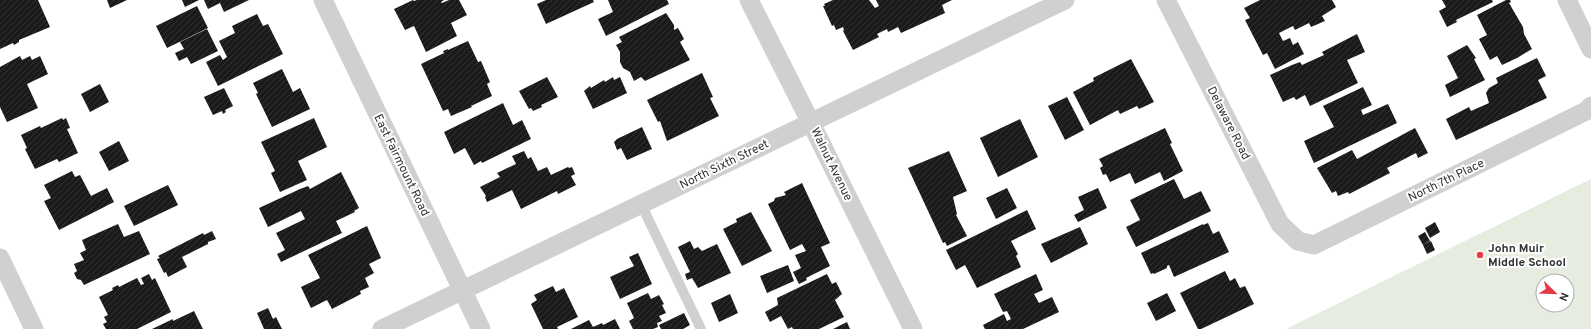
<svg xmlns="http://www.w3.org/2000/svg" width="1591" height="329" font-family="Overpass,sans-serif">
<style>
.park{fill:#e6ecdf;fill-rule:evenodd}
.building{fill:url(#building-hatch)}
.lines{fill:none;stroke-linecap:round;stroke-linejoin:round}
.lane{stroke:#d0d0d0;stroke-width:10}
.street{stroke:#d0d0d0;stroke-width:19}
.poi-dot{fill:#e63946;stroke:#fff;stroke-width:1.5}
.labels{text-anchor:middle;stroke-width:4;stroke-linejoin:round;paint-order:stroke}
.street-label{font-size:12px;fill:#333;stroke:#fff}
.poi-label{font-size:12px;font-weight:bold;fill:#333;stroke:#fff;text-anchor:start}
</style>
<defs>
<pattern id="building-hatch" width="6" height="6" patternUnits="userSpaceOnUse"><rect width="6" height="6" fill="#1a1a1a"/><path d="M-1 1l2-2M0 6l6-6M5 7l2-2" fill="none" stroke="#333"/></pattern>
</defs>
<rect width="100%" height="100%" fill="#fff"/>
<path class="park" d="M1591,179V329H1286ZM1543,281H1567V305H1543Z"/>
<path class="building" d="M0,0H38L50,27L19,40V42L14,45L13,43L0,49Z
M107,0H127L110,8Z
M182,0H199L185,7Z
M204,0H249L224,12L220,3L208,9Z
M413,0L414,1L417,0H444L441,2L442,3L449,0H459L467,15L451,23L457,36L426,52L414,26L405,30L394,9Z
M546,0H593L594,2L546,24L537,4Z
M608,0H667L669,4L606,36L598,19L613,12Z
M833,0H869L875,8L879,6L876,0H952L942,5L945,13L901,33L898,27L888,32L887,29L877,34L879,37L853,50L843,31L844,30L843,27L836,30L834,25L832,26L823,6H825L824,4Z
M1260,0H1332L1336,7L1322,16L1325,21L1311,27L1309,23L1295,30L1293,26L1279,33L1283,41L1290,38L1293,45L1298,42L1304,54L1275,69L1267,53L1263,55L1245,20L1250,18L1244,8Z
M1442,0H1492L1493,2L1456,20L1457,22L1447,27L1439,11L1446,7Z
M1506,0H1510L1511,2L1509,3L1523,27L1524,34L1532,49L1517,58L1502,65L1497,56L1490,60L1479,39L1487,35L1477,15Z
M197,6L208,28L167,48L156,26Z
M666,13L674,25V30L678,28L684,39L680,42L690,60L645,81L641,77L634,81L630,72L623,68L620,62V52L616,45L622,42L619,37Z
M257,14L263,26L268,24L283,54L218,86L206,62L220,55L223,60L227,57L219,41L235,33L232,26Z
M207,29L218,51L191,64L187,57L179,61L175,53L184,49L180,42Z
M1357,34L1365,52L1347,60L1358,83L1310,106L1305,95L1296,100L1294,97L1283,102L1270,75L1292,65L1300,62L1302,65L1324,55L1322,52Z
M468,41L478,62L481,61L490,82L487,84L492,96L471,106L472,107L451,116L448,109L443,111L421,64L444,53L443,51L448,49V50Z
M1467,45L1476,58L1474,59L1485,80L1450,97L1445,85L1458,78L1447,56Z
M20,56L22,60L30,56L32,60L40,56L48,74L27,84L38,108L7,122L0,107V67Z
M1537,58L1546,76L1538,80L1547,98L1456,140L1446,119L1469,107L1471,111L1489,103L1486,93L1489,88L1498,83L1496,78Z
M1131,59L1154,102L1139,109L1137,106L1120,114L1118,110L1090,125L1073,92L1094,81L1093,78Z
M282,69L293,92L300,88L310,109L272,127L256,94L258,93L253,83Z
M702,73L713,97L710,98L719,116L667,141L660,121L658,122L647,100Z
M547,77L558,97L541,105L542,107L533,111L531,108L529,109L519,91Z
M613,77L614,80L620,77L627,93L593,109L584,91L590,86L591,88L604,80L605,82Z
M100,84L109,102L90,112L81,94Z
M1363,87L1372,105L1361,110L1363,115L1388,104L1397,123L1314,163L1304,141L1334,127L1323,106Z
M224,88L233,106L225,110L226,112L223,114L222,111L213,115L204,97Z
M1067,97L1084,130L1065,140L1048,106Z
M503,103L513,125L522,120L531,139L482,163L481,161L474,165L465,148L454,154L444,132Z
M62,118L63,120L66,118L70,128L67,129L78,153L59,162L57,159L35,169L25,149L27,148L21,135L40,126L41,128Z
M314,118L327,147L298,161L307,180L280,192L271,173L275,171L261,142Z
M1020,119L1038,157L998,177L980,138Z
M642,127L652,149L627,160L621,148L617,150L614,142L617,139Z
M1165,128L1172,143L1170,144L1183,171L1164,181L1160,172L1135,184L1130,173L1110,182L1106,174L1103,175L1100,168L1103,166L1099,159Z
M1415,128L1428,153L1418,158L1416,153L1387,168L1390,173L1349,194L1348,192L1338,196L1336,191L1332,193L1317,168L1352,150L1357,159Z
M119,141L129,161L109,171L99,152Z
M524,151L528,159L531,157L538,171L547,167L551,175L568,167L569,168L572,167L575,174L571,176L576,185L558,194L557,191L521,209L512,190L487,202L485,197L486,196L480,187L500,177L497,173L516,164L512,156Z
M949,151L967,191L953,197L957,214L956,215L967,236L947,246L945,242L943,243L908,168Z
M72,171L75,177L80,175L91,196L107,188L114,202L59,230L44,201L51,198L44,185Z
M341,172L359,208L354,211L355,212L336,221L342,233L281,262L277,254L285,250L276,233L305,219L301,211L268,227L259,208L300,189L308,186L310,189Z
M1174,179L1184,199L1201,191L1211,211L1136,247L1126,227L1140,220L1130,200Z
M802,183L830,243L821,247L830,266L806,278L807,280L799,284L793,272L801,268L795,255L806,251L802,244L790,250L768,204L774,201L775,198L786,195L784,192Z
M168,185L178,205L134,226L124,206Z
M1007,188L1017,208L996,219L986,198Z
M1098,188L1107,208L1078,222L1074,215L1084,210L1078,197Z
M1027,210L1036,229L1011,241L1018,254L1016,256L1021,267L977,288L965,265L956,270L946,250Z
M751,212L772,251L742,266L723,229L737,222L736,219Z
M1435,222L1440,232L1430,238L1425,228Z
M1208,223L1213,234L1219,231L1229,252L1174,277L1169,265L1167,266V268L1154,274L1153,273L1151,274L1141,253L1203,224V225Z
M118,224L124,237L139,231L150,254L84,285L81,280L77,279L74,273L77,271L74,264L84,260L80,253L86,250L82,240Z
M367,226L381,258L369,264L374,273L365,278L369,287L360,291L361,294L332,309L327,300L311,308L301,287L320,278L308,255Z
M1080,227L1088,244L1051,263L1041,244Z
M212,231L216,239L208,242V244L182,257L187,267L168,277L166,272L164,273L157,259L160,258L158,256L203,233L204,235Z
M1425,232L1430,241L1423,245L1418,236Z
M690,241L694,249L698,247L702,251L717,244L731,273L698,288L692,278L687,280L685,274L690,272L678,247Z
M1431,241L1435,250L1427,254L1423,245Z
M638,253L652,284L620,299L610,277L634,266L629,257Z
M788,265L794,281L767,293L760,276Z
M1225,271L1230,281L1235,278L1240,288L1245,286L1254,304L1201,329H1198L1180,293Z
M149,274L152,280L155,278L171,312L137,329H106L103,324L107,322L104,317L108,315L99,297L113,290L112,288L118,285L119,287L137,278L141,285L144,284L141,278Z
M827,274L832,284L836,282L842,294L835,300L844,317L819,329H793L792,327L788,329L781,316L770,322L765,312L778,305L777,298Z
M1036,274L1043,290L1034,294L1039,303L1052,297L1059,312L1023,329H985L983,325L1004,314L1007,321L1011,319L1007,311L1003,312L994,294Z
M553,286L556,292L564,288L578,317L557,327L558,329H543L531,304L537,300L534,295Z
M648,293L651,299L659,295L664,304L662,305L666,313L659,316L662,321L657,323L658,327L653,329H633L629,321L634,318L627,303Z
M1167,293L1176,311L1156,321L1147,303Z
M730,294L738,313L719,322L711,303Z
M268,308L273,319L276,317L282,329H264L257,313Z
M194,311L203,329H152L173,319V321Z
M684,313L690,325L683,329H661L659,325Z
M615,319L620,329H571L589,320L593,327L602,323L603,325Z
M847,322L850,329H833Z"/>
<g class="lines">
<path class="lane" d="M641,204L701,329"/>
<path class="street" d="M323,0L481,329
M749,0L811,123L913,329
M1166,0L1280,224L1298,241L1314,245L1586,111L1591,106
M1567,0L1591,49
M0,258L34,329
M382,329L1065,0"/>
</g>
<circle class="poi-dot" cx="1480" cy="255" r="4"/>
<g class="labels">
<g class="street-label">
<text transform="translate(1229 123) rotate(63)" y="4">Delaware Road</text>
<text transform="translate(724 164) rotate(-26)" y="4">North Sixth Street</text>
<text transform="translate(832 164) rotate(64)" y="4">Walnut Avenue</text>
<text transform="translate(402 165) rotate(64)" y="4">East Fairmount Road</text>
<text transform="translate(1446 180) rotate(-26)" y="4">North 7th Place</text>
</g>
<g class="poi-label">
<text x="1488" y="252">John Muir<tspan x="1488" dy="14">Middle School</tspan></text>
</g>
</g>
<g transform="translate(1555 293) rotate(113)"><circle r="19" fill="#ffffff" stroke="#adadad"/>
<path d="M0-3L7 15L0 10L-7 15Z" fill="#e63946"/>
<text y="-6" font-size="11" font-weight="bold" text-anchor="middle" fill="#333333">N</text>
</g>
</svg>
